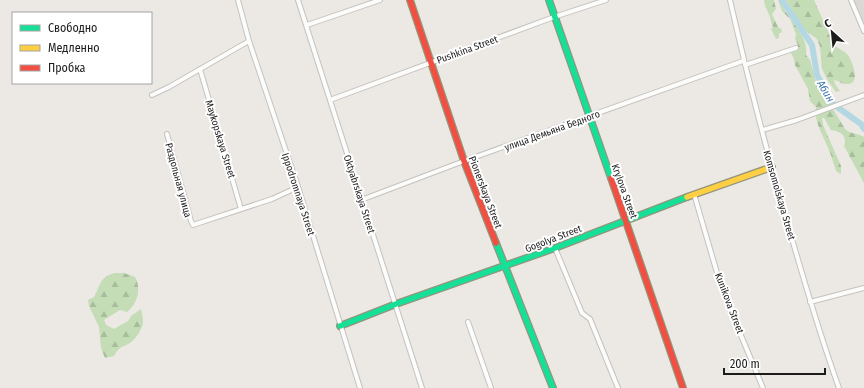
<svg xmlns="http://www.w3.org/2000/svg" width="864" height="388" font-family="'Fira Sans Condensed',sans-serif">
<style>
.residential{fill:#dbd8d6}
.forest{fill:url(#forest-firs)}
.lines{fill:none;stroke-linecap:round;stroke-linejoin:round}
.river{stroke:#b4d8e3;stroke-width:6}
.street-casing{stroke:#c4c2c0;stroke-width:6}
.fast-casing{stroke:#93957c;stroke-width:8}
.slow-casing{stroke:#93957c;stroke-width:8}
.jam-casing{stroke:#93957c;stroke-width:8}
.street{stroke:#fcfcfb;stroke-width:4}
.fast{stroke:#16e098;stroke-width:5.5}
.slow{stroke:#ffcf43;stroke-width:5.5}
.jam{stroke:#f24e42;stroke-width:5.5}
.labels{text-anchor:middle;stroke-width:4;stroke-linejoin:round;paint-order:stroke}
.street-label{font-size:10px;fill:#1c1c1c;stroke:#fff}
.water-label{font-size:11px;font-style:italic;fill:#3e75ad;stroke:#fff}
</style>
<defs>
<pattern id="forest-firs" width="22" height="20" patternUnits="userSpaceOnUse"><rect width="22" height="20" fill="#c4ddb6"/><path d="M5 1l3.5 6h-7zM16 11l3.5 6h-7z" fill="#a8bd9c"/></pattern>
</defs>
<rect width="100%" height="100%" fill="#ece9e4"/>
<path class="residential" d="M854,0H864V24Z"/>
<path class="forest" d="M764,0H774L776,9L772,14L778,27L781,29L782,31L781,33H779V38L776,39L771,29L773,27C771,23 771,21 770,17C768,11 764,6 764,0Z
M778,0H780C786,19 809,33 806,55L810,60L816,81L845,129C850,134 858,133 864,137V183L844,146C848,135 839,131 831,130L824,118H822L823,125L841,166V173L840,174L836,171C833,161 830,151 825,141C820,130 814,119 816,107L810,101L808,89L795,65L794,59L790,51L794,49L798,45L795,39L796,34L790,19L782,11Z
M786,0H814L834,45C838,49 843,50 847,54C852,60 863,86 845,84C841,84 838,80 834,80L835,84L840,91L836,92L828,81L822,69L820,47L817,39L802,28Z
M115,273H124L135,277C142,289 137,304 127,312L120,310L104,320L106,325L114,329L128,321L131,316L141,309C142,313 143,318 143,323C142,329 136,339 131,342C122,349 121,344 114,356L105,358L101,348L99,327L89,306L88,300L94,297C100,286 100,276 115,273Z"/>
<g class="lines">
<path class="river" d="M782,0L812,45L817,75L833,104L861,124L864,129"/>
<defs>
<path id="street" d="M238,0L249,41L298,187L360,388
M298,0L422,388
M730,0C746,71 764,141 784,211C801,271 818,330 839,388
M851,0L864,31
M307,25L380,0
M745,65L796,48
M200,69L241,209
M152,95L169,87L249,41
M330,100L554,17L606,0
M762,130L797,120L864,95
M167,134L191,221L193,225L272,199L298,187
M694,194L722,290L763,388
M361,200L464,161L743,61
M555,248L582,313L590,319L618,388
M810,302L864,288
M468,322L491,388"/>
<path id="fast" d="M549,0L611,178
M496,243L553,388
M340,326L396,304L555,248L687,197"/>
<path id="slow" d="M687,197L772,167"/>
<path id="jam" d="M410,0L464,161L496,243
M611,178L683,388"/>
</defs>
<use href="#street" class="street-casing"/>
<use href="#fast" class="fast-casing"/>
<use href="#slow" class="slow-casing"/>
<use href="#jam" class="jam-casing"/>
<use href="#street" class="street"/>
<use href="#fast" class="fast"/>
<use href="#slow" class="slow"/>
<use href="#jam" class="jam"/>
</g>
<g class="labels">
<g class="street-label">
<text transform="translate(467 49) rotate(-20)" y="4">Pushkina Street</text>
<text transform="translate(552 130) rotate(-20)" y="4">улица Демьяна Бедного</text>
<text transform="translate(221 139) rotate(73)" y="4">Maykopskaya Street</text>
<text transform="translate(179 180) rotate(75)" y="4">Раздольная улица</text>
<text transform="translate(625 191) rotate(70)" y="4">Krylova Street</text>
<text transform="translate(486 192) rotate(69)" y="4">Pionerskaya Street</text>
<text transform="translate(299 194) rotate(72)" y="4">Ippodromnaya Street</text>
<text transform="translate(360 194) rotate(72)" y="4">Oktyabrskaya Street</text>
<text transform="translate(780 195) rotate(74)" y="4">Komsomolskaya Street</text>
<text transform="translate(553 238) rotate(-21)" y="4">Gogolya Street</text>
<text transform="translate(730 303) rotate(69)" y="4">Kunikova Street</text>
</g>
<g class="water-label">
<text transform="translate(826 91) rotate(59)" y="4">Абин</text>
</g>
</g>
<rect x="12" y="12" width="140" height="72" fill="#ffffff" stroke="#a4a4a4"/>
<rect x="20" y="25" width="20" height="6" fill="#16e098" stroke="#a4a4a4"/>
<text x="48" y="32" font-size="12" fill="#1c1c1c">Свободно</text>
<rect x="20" y="45" width="20" height="6" fill="#ffcf43" stroke="#a4a4a4"/>
<text x="48" y="52" font-size="12" fill="#1c1c1c">Медленно</text>
<rect x="20" y="65" width="20" height="6" fill="#f24e42" stroke="#a4a4a4"/>
<text x="48" y="72" font-size="12" fill="#1c1c1c">Пробка</text>
<g transform="translate(832 32) rotate(333)" stroke="#ffffff" stroke-width="3" paint-order="stroke">
<path d="M0-3L7 15L0 10L-7 15Z" fill="#1c1c1c"/>
<text y="-6" font-size="11" font-weight="bold" text-anchor="middle" fill="#1c1c1c">С</text>
</g>
<path d="M724 368v6h101v-6" fill="none" stroke="#1c1c1c" stroke-width="2"/>
<text x="730" y="368" font-size="12" fill="#1c1c1c" stroke="#ffffff" stroke-width="3" paint-order="stroke">200 m</text>
</svg>
